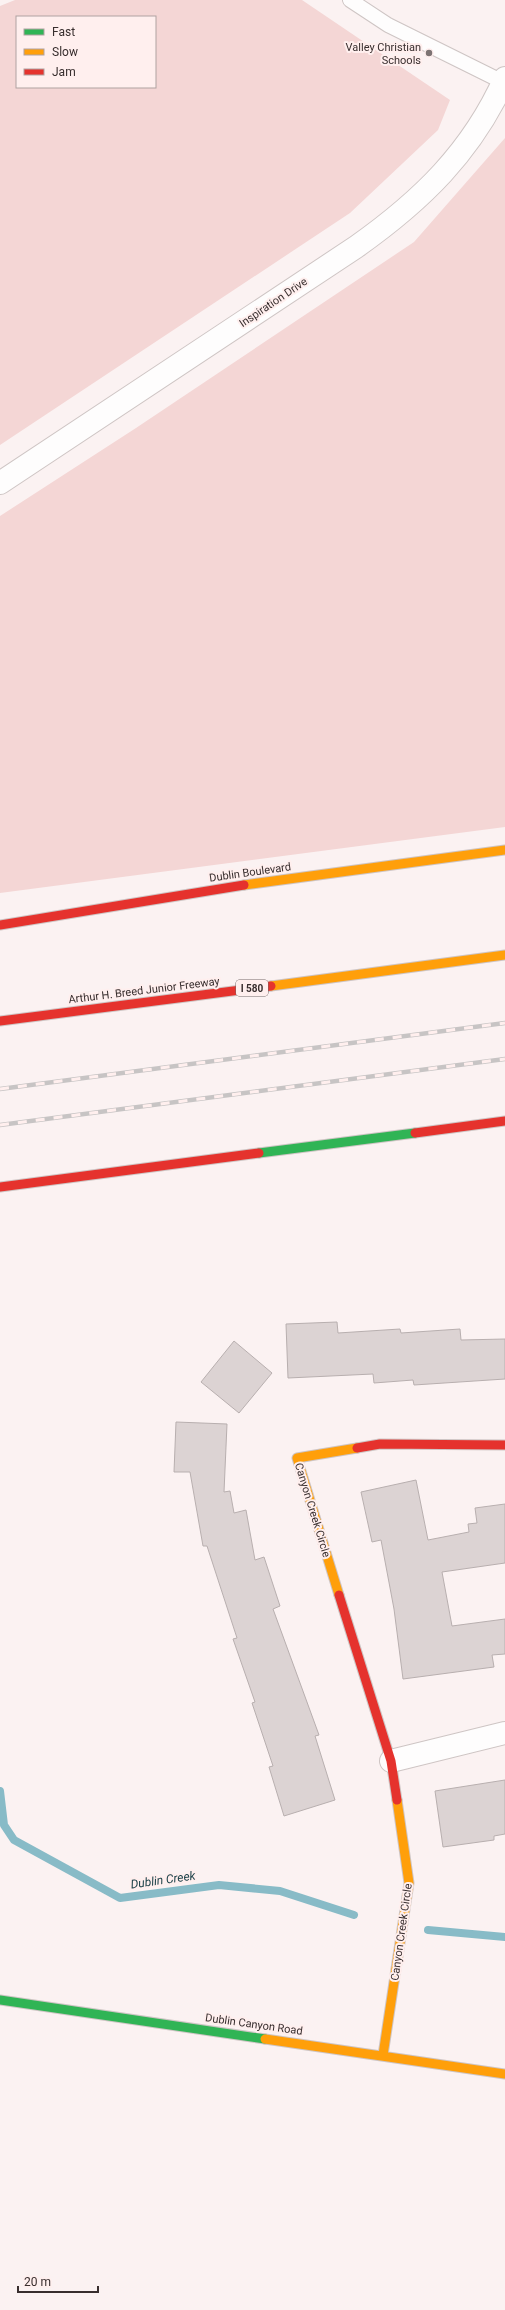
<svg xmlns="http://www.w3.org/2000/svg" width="505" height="2310" font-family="Roboto,sans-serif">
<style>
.green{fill:#f4d6d5;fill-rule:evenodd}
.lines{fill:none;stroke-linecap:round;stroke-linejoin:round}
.stream{stroke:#88bbc7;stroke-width:8}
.building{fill:#dcd3d3;stroke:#b8afaf}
.lane-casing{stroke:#cec5c4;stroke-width:16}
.street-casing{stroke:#cec5c4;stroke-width:24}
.fast-casing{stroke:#cec5c4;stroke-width:11}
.slow-casing{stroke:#cec5c4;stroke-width:11}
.jam-casing{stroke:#cec5c4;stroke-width:11}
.lane{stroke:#fefdfd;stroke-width:14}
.street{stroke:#fefdfd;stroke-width:22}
.fast{stroke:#30b455;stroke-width:9}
.slow{stroke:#ff9f0a;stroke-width:9}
.jam{stroke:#e5322d;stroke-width:9}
.rail-casing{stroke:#c7c4c4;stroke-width:4.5}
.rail{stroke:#ffefee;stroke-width:3;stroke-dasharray:9;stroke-linecap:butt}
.poi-dot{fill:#7c7373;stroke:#ffefee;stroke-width:1.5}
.labels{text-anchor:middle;stroke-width:4;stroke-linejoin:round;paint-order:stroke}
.shield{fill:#ffefee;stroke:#746868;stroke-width:1}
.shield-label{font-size:10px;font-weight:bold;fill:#382e2e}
.poi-label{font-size:11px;fill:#382e2e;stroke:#ffefee;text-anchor:end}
.street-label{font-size:11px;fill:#382e2e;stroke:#ffefee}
.water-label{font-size:12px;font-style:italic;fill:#1c4148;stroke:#ffefee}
</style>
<rect width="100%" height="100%" fill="#fbf2f2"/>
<path class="green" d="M15,0H302L450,100L438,130L350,213L0,445V6ZM17,17H155V87H17Z
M505,138V827L0,893V516L136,428L414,242Z"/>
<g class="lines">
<path class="stream" d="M0,1791L4,1825L14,1840L120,1898L219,1885L280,1891L354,1915
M428,1930L505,1937"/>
</g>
<path class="building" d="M337,1322L338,1333L400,1329L401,1333L460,1329L461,1340L505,1339V1379L414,1385L413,1380L374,1383L373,1374L288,1378L286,1324Z
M234,1341L272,1373L239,1413L201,1382Z
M176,1422L227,1424L224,1492L230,1491L234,1513L246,1510L255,1560L264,1557L280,1606L273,1609L319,1735L315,1736L335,1800L284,1816L269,1767L273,1766L252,1703L255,1702L233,1639L237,1638L207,1546H203L190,1472H174Z
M416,1480L428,1540L469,1532L468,1524L477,1523L475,1508L505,1504V1563L442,1572L452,1626L505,1619V1654L492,1655L494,1667L403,1679L394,1609L381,1540L372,1542L361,1492Z
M505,1780V1834L494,1836V1840L443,1847L435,1791Z"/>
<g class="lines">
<defs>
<path id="lane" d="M350,0L388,25L503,82"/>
<path id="street" d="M0,483L356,247C421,201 472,152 505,78
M391,1761L505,1733"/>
<path id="fast" d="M259,1153L415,1133
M0,2000L265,2039"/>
<path id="slow" d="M244,885L505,850
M271,986L505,955
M339,1595L297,1458L357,1448
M265,2039L505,2074
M383,2055L409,1883L397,1800"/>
<path id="jam" d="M0,925L244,885
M0,1021L271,986
M415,1133L505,1121
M0,1187L259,1153
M357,1448L380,1444L505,1445
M339,1595L391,1761L397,1800"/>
</defs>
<use href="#lane" class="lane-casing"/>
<use href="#street" class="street-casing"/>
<use href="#fast" class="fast-casing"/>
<use href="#slow" class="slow-casing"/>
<use href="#jam" class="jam-casing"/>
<use href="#lane" class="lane"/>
<use href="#street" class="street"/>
<use href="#fast" class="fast"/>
<use href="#slow" class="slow"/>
<use href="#jam" class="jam"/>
<defs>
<path id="rail" d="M0,1089L505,1023
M0,1125L505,1059"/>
</defs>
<use href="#rail" class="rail-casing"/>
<use href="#rail" class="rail"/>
</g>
<circle class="poi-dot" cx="429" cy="53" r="4"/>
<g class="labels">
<rect class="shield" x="236" y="980" width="32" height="16" rx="3"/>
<g class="shield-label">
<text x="252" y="992">I 580</text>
</g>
<g class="poi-label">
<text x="421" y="51">Valley Christian<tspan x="421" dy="13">Schools</tspan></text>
</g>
<g class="street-label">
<text transform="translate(273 302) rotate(-34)" y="4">Inspiration Drive</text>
<text transform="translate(250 872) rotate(-8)" y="4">Dublin Boulevard</text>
<text transform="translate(144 990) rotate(-7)" y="4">Arthur H. Breed Junior Freeway</text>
<text transform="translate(313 1510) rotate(73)" y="4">Canyon Creek Circle</text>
<text transform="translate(401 1932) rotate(-82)" y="4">Canyon Creek Circle</text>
<text transform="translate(254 2024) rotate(8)" y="4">Dublin Canyon Road</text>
</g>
<g class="water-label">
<text transform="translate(163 1880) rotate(-8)" y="4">Dublin Creek</text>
</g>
</g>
<rect x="16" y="16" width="140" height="72" fill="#ffefee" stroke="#afa2a1"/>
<rect x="24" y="29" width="20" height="6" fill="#30b455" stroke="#afa2a1"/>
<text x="52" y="36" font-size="12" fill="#382e2e">Fast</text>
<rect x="24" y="49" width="20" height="6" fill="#ff9f0a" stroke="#afa2a1"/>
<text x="52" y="56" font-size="12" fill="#382e2e">Slow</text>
<rect x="24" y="69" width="20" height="6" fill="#e5322d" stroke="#afa2a1"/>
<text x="52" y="76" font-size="12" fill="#382e2e">Jam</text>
<path d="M18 2286v6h80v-6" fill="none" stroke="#382e2e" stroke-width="2"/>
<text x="24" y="2286" font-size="12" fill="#382e2e" stroke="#ffefee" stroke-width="3" paint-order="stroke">20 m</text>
</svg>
